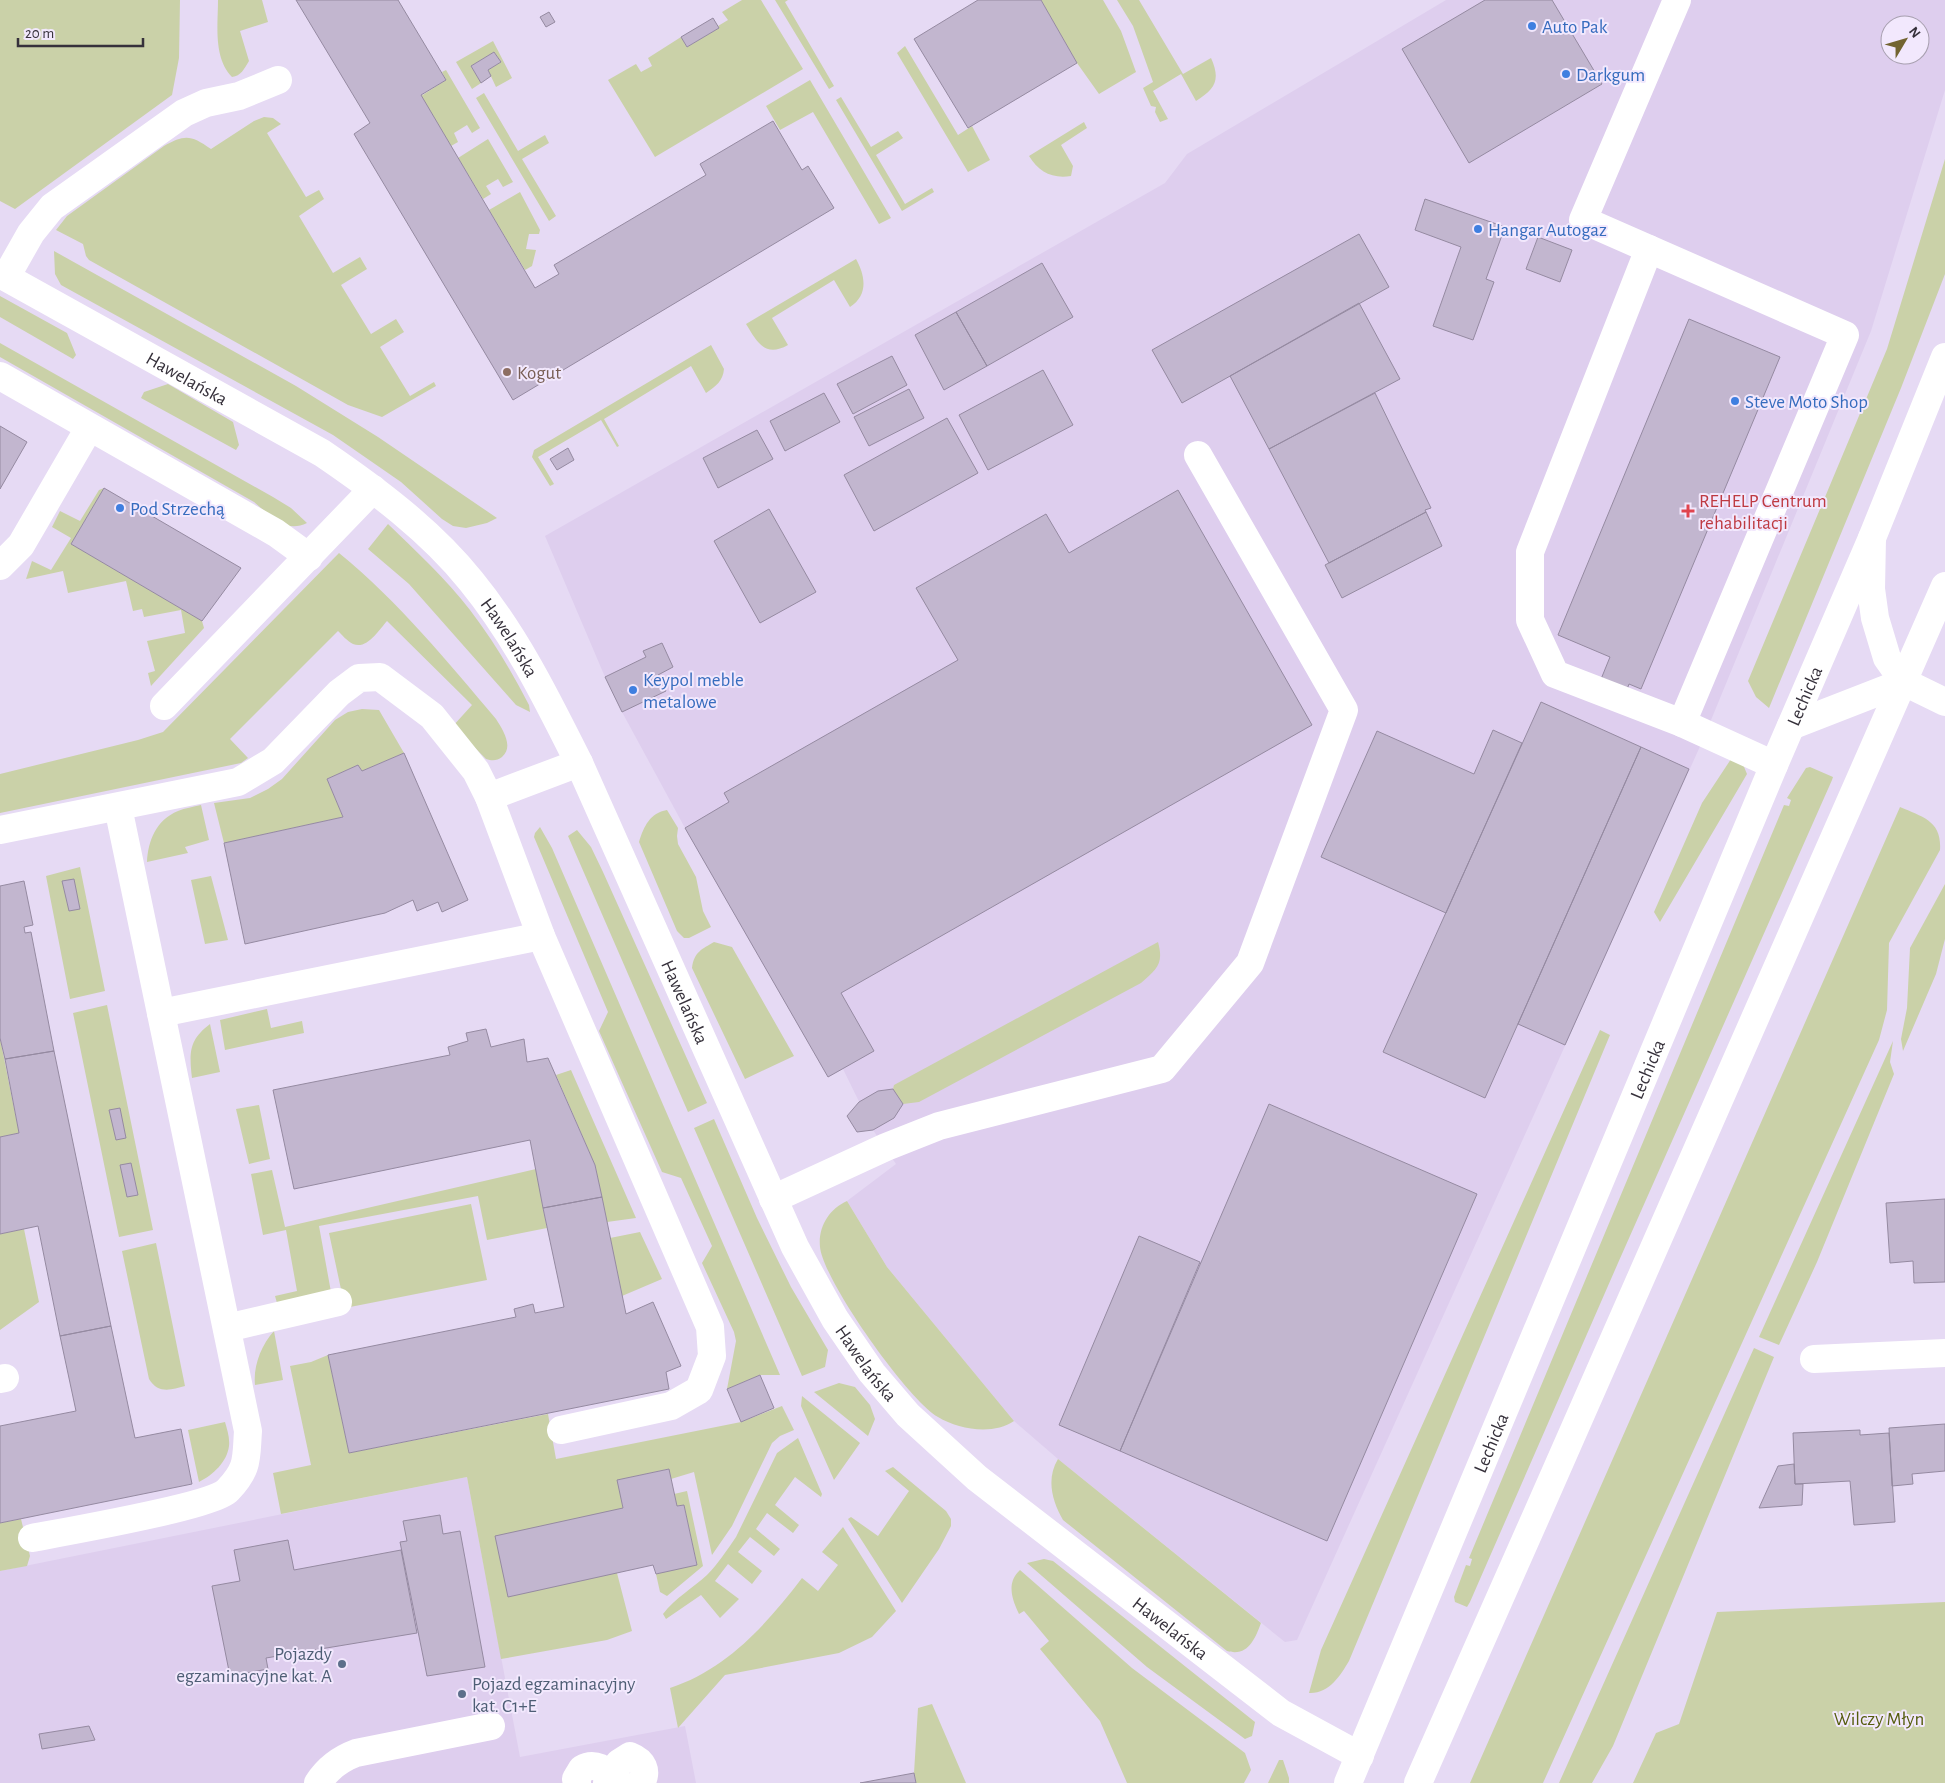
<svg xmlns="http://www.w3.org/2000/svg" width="1945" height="1783" font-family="'Alegreya Sans',sans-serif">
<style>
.built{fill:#deceee;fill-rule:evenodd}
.green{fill:#cad1a8}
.building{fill:#c2b6cf;stroke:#958aa1}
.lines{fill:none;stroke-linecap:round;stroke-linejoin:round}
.minor{stroke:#fff;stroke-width:28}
.major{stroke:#fff;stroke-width:28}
.shop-dot{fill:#3f7fe0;stroke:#f2e8fd;stroke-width:2}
.education-dot{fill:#8d6e63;stroke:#f2e8fd;stroke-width:2}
.health-dot{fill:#e0444e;stroke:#f2e8fd;stroke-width:2}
.service-dot{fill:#5c6f8a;stroke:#f2e8fd;stroke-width:2}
.labels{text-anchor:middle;stroke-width:4;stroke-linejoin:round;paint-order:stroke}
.shop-label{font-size:19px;fill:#366cbe;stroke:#f2e8fd;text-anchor:start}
.education-label{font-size:19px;fill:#785e54;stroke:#f2e8fd;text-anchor:start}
.street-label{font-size:19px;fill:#36313b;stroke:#f2e8fd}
.health-label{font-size:19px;fill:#be3a42;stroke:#f2e8fd;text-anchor:start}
.service-label{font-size:19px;fill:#4e5e75;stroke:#f2e8fd;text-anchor:end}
.park-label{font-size:19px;fill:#555d0e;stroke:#f2e8fd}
</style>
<rect width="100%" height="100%" fill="#e6daf4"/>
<path class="built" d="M1446,0H1945V90L1871,331L1702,742L1297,1640L1285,1642L1058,1459L1014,1421L887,1267L847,1201L896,1164L873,1130L843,1069L828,1077L685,828L622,712L605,677L545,536L1165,183L1187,154ZM1890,25H1920V55H1890Z
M467,1477L520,1757L685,1726L696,1783H0V1571Z"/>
<path class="green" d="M0,0H180L179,58L172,95L15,209L0,201Z
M218,0H262L268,22L240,31L249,61C244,69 241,76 232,77C213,58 218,24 218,0Z
M742,0H761L803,69L655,157L608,80L636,64L641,72L652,66L648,58L681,37L687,47L719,28L718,26L728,20L722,12Z
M775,0H788L785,2L834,86L829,89Z
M1041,0H1103L1121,31L1136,72L1099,94L1077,63Z
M1117,0H1139L1183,74L1211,58C1221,80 1215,89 1196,101L1181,74L1153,91L1168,119L1160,122L1155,112L1156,107L1151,106L1143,88L1153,82L1133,26Z
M493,41L512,78L496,87L488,70L501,62L494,52L471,66L481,83L472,89L456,62Z
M905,46L958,135L972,126L990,160L968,172L897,53Z
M446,70L480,128L472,133L467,125L454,133L458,142L451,146L421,96L446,80L442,72Z
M810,80L891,218L879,224L813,112L780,130L766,106Z
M484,93L518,151L545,135L549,143L522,159L556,216L549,221L476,98Z
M841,97L871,147L898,131L903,138L876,155L905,204L932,188L934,192L902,211L836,100Z
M264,117L273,118L281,124L267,133L306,197L319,190L324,199L299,216L333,273L360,257L367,269L341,285L371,334L396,319L404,332L380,347L410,396L434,382L436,386L382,417L348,405L89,260L86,256L83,244L56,230L67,216L164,146C185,134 191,135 211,149L254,121Z
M1084,122L1087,128L1061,145L1073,166L1071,176C1052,179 1039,172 1029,156Z
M488,139L513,182L503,187L498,179L486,186L491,194L483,199L458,158Z
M1945,159V274L1901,388L1769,708L1756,697L1748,681L1887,349Z
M520,192L540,230L539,234H529L526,249L536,250L532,266L525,270L489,210Z
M54,251L296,386L378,437L497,518L487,523L466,528L453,526L442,519L401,482L333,435L61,285L55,274Z
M856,259C865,275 869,295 850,307L834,280L772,318L788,345C765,358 757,342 746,324Z
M0,296L67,333L76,355L73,359L0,317Z
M0,343L273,497L291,508L307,523C285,534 270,515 254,502L0,357Z
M711,345L724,369C723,381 716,386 706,393L691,366L604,419L619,446L617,447L601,420L538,457L554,484L550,486L532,457L534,450Z
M168,384L233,422L239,445L236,450L141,398L144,392Z
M104,488L71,544L202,621L204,628L151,686L148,673L155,671L147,641L185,633L181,610L144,617L142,609L133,611L126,581L68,593L63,571L26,579L32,561L51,570L71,538L52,527L60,511L80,521L99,490Z
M388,524C416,551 446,579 470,610C493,640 512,672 529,705L530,712L516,705L409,584L368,549Z
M339,553C399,602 447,661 496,719C503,730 514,747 502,757C497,761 492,761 486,759L453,726L472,705L387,621C379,630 367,650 353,644C347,641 342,635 338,631L230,739L248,758L241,763L0,813V774L138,740L163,732Z
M362,709L379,710L404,753L362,771L358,765L327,779L343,817L224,843L214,803L250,798L268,789L282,779L335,720L348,712Z
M1733,756L1742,762L1747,774L1660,922L1654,912L1702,803Z
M1810,767L1833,777L1832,780L1618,1263L1470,1602L1467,1607L1455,1602L1454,1597L1466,1565L1470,1566L1472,1559L1469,1558L1784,805L1789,806L1791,800L1787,798L1806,768Z
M201,805L209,840L185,847L188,853L147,862C148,841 156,820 178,811C185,808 193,807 201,805Z
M1900,807C1923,817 1942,821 1940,850L1889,943L1887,1010L1879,1040L1543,1783H1470Z
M667,810L678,828L677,836L678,844L696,877L703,911L711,927L689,938H684L677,931L639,842C644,826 650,813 667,810Z
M540,827L552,848L780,1375H760L727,1389L736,1341L734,1332L702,1263L712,1246L681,1178L662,1172L599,1031L608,1012L534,837L535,833Z
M577,830L591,847L603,872L707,1103L688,1112L568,836Z
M80,867L105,991L70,999L46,876Z
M211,876L228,940L205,944L191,880Z
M1945,884V939L1936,974L1903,1051L1901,1039L1907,1008L1910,948Z
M714,942L732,947L794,1056L745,1079L692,968C694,952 702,949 714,942Z
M1158,942C1164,964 1157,969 1141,983L919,1102L903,1104L893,1089L894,1085Z
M107,1005L153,1230L119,1237L73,1013Z
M267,1009L271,1028L302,1021L304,1033L225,1050L220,1020Z
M210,1024L220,1072L192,1078C189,1052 189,1040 210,1024Z
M1600,1030L1610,1035L1349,1661C1340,1676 1329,1694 1309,1693L1321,1650Z
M0,1038L19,1133L0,1137Z
M1893,1041L1890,1062L1894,1074L1817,1262L1779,1345L1759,1337Z
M571,1070L636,1218L607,1222L595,1165L556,1075Z
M259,1105L270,1159L249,1164L236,1109Z
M714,1119L757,1218L791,1287L828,1350L825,1367L802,1376L694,1128Z
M536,1169L547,1228L487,1240L478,1196L319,1226L331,1292L277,1303L275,1296L297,1291L286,1230L263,1235L251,1174L272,1170L285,1227Z
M847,1201L887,1267L1014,1421C994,1435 959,1430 938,1417C908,1400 823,1280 820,1247C818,1227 829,1209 847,1201Z
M471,1204L487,1280L345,1308L329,1233Z
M24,1229L39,1302L0,1330V1234Z
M640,1232L662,1279L622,1296L610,1238Z
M156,1243L185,1386C171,1390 158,1394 149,1379L122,1251Z
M274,1331L283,1380L255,1385C253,1367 261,1345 274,1331Z
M1754,1348L1774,1357L1613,1746L1592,1783H1559Z
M328,1355L349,1453L548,1414L556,1459L741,1422L782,1406L794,1430L780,1436L772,1443L732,1526L712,1555L694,1472L671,1479L668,1469L618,1480L623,1508L617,1573L632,1631L607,1640L501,1659L467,1477L281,1514L273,1473L311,1465L290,1366L311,1362Z
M839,1383L855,1387L870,1405L875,1419L868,1436L814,1392Z
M802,1396L860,1443L834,1480L801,1406Z
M225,1422C227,1429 230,1438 229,1446C227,1462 213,1475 199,1482L188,1430Z
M798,1438L822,1494L821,1497L795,1477L775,1505L799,1525L793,1533L767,1513L756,1529L780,1549L774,1556L750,1537L738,1552L762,1571L752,1584L728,1564L715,1581L739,1599L720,1618L701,1595L666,1619L663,1614C675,1598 693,1588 707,1575C718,1564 727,1550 736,1537L777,1453Z
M1058,1459L1261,1623C1255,1639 1248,1657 1227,1651L1063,1520C1052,1501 1046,1479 1058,1459Z
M893,1467L946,1511L951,1519V1526L939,1549L902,1603L848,1519L851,1517L878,1536L909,1491L885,1471Z
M687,1491L703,1566L667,1596L660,1592L656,1574L697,1564L684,1505L677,1506L674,1494Z
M21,1519L30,1556L27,1566L0,1571V1523Z
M843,1527L896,1611L872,1637L839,1653L725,1675L678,1728L670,1688C727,1669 766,1625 802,1578L818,1591L838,1565L822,1552Z
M1044,1559L1053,1561L1255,1722L1252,1736L1245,1739L1147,1667L1027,1563Z
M1020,1570L1132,1668L1245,1753L1251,1770L1244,1783H1127L1100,1721L1040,1649L1049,1641L1024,1611L1019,1614C1012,1599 1006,1583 1020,1570Z
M1945,1602V1783H1633L1656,1733L1679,1724L1717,1612Z
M932,1704L966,1783H916L914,1773L918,1708Z
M1279,1760H1283L1289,1778V1783H1268Z"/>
<path class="building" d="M296,0H398L446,80L421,95L535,288L559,274L554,265L706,175L700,164L773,121L802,170L808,166L834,208L513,400L354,134L370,123Z
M978,0H1041L1077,63L968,128L914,39Z
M1485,0H1552L1602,84L1469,163L1402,49Z
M549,12L555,22L546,27L540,17Z
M713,18L719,28L687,47L681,37Z
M494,52L501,62L488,70L491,76L481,83L471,66Z
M1425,199L1505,227L1486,279L1494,282L1473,340L1433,326L1461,247L1415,230Z
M1359,234L1389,287L1182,403L1152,350Z
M1538,237L1572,250L1560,282L1526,269Z
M1042,263L1073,317L987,366L956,312Z
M1359,303L1400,379L1269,449L1230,376Z
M956,312L987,366L944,390L915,335Z
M1689,319L1780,357L1641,689L1629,684L1625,695L1599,684L1610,657L1558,635Z
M892,356L907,385L853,414L837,384Z
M1043,370L1073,425L988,470L959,415Z
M909,389L924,418L869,446L854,417Z
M824,393L840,422L785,451L770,421Z
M1375,393L1431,508L1425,510L1426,512L1329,563L1269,449Z
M947,418L978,473L874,531L844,475Z
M0,426L27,442L0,489Z
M757,430L773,459L718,488L703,458Z
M568,448L574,460L557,470L550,459Z
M104,488L241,568L202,621L71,544Z
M1178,490L1312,725L841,993L874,1051L828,1077L685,828L729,802L724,793L958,660L916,588L1046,514L1069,553Z
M769,509L816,592L760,623L714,541Z
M1426,512L1442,546L1342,598L1325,565Z
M662,643L673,667L658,675L666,691L622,712L605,677L646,657L643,651Z
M1541,702L1641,747L1485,1098L1383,1052Z
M1493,730L1522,743L1446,913L1321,857L1377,731L1474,774Z
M1641,747L1689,769L1565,1045L1518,1024Z
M404,753L468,900L442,912L438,902L417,911L413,900L385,913L245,944L224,843L343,817L327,779L358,765L362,771Z
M74,879L80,909L69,911L62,881Z
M24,881L33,925L24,927L25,933L31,932L54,1051L5,1059L0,1038V886Z
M486,1029L491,1047L524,1039L527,1062L548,1058L595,1165L602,1197L543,1208L530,1140L294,1189L273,1090L450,1055L448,1047L468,1041L466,1033Z
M54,1051L111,1326L60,1336L38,1226L0,1234V1137L19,1133L5,1059Z
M893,1089L903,1104L894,1118L873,1130L857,1132L847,1116L859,1102L878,1091Z
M1269,1104L1477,1194L1327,1541L1120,1451Z
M120,1108L126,1138L116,1140L109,1110Z
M131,1163L138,1195L127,1197L120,1165Z
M602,1197L626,1314L653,1302L681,1366L666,1372L669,1389L349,1453L328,1355L516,1317L514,1309L533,1304L535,1313L564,1307L543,1208Z
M1945,1199V1282L1914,1283L1913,1261L1890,1263L1886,1203Z
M1139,1236L1200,1262L1120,1451L1059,1425Z
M111,1326L135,1438L181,1429L192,1484L0,1523V1426L76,1411L60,1336Z
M760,1375L774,1408L741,1422L727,1389Z
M1945,1424V1471L1912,1474L1913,1484L1892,1486L1889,1428Z
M1860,1430V1435L1889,1433L1895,1522L1854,1525L1850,1481L1795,1484L1793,1433Z
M1794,1464L1795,1484H1803L1802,1505L1759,1508L1778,1466Z
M669,1469L677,1506L684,1505L697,1565L656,1574L653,1565L508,1597L495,1536L623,1508L617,1480Z
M440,1515L443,1534L460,1531L485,1667L427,1676L400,1542L407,1541L403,1521Z
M288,1540L294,1570L401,1550L417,1633L266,1658L268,1669L230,1676L212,1586L240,1581L234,1550Z
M89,1726L95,1740L42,1749L39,1734Z
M914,1773L916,1783H860Z"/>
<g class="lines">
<g class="minor">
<path d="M1677,0L1583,220L1845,335L1682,723"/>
<path d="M1649,249L1530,552V620L1555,674L1682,723L1774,765"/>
<path id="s1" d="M0,274L322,453C375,489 431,531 471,581C516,636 547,699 579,763L795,1247L835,1319L872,1373L908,1415L977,1478L1281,1713L1360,1756"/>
<path d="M6,277L31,233L52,207L184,113L206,103L239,96L278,80"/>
<path d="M0,376L276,533L309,557"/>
<path d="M1872,538L1871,589L1875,618L1887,658L1904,682L1945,702"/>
<path d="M0,566L21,545L89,428"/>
<path d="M164,706L373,489"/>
<path d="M1791,726L1904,682"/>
<path d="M489,797L579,763"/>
<path d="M0,830L238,782L273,761L339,693L359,678L380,677L432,716L476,771L489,797L541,936L710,1327L712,1356L699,1390L671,1406L561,1430"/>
<path d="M161,1013L541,936"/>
<path d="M773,1199L886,1147L939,1126L1162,1069L1250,963L1344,710L1198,455"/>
<path d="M227,1328L338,1302"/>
<path d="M1814,1359L1945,1353"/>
<path d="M0,1379L5,1378"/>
<path d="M32,1538C64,1532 213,1506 228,1490C249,1468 246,1458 248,1431L118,807"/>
<path d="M318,1783C327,1769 340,1759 356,1753L491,1726"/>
<path d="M577,1783L576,1779L582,1769C597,1760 608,1773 620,1783"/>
<path d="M607,1783L619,1763L630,1756C643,1761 648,1771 641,1783"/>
</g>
<g class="major">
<path id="s2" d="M1348,1783L1774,765L1872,538L1945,357"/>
<path d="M1418,1783C1594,1384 1773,986 1945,586"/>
</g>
</g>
<g class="shop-dot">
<circle cx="1532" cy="26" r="5"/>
<circle cx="1566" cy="74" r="5"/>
<circle cx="1478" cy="229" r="5"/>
<circle cx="1735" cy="401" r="5"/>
<circle cx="120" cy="508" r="5"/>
<circle cx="633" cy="690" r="5"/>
</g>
<circle class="education-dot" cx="507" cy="372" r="5"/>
<path class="health-dot" d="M1685.5 503.5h5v5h5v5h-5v5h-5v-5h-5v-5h5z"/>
<g class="service-dot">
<circle cx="342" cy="1664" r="5"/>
<circle cx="462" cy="1694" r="5"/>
</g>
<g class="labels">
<g class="shop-label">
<text x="1542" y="33">Auto Pak</text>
<text x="1576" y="81">Darkgum</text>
<text x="1488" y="236">Hangar Autogaz</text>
<text x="1745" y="408">Steve Moto Shop</text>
<text x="130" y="515">Pod Strzechą</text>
<text x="643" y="686">Keypol meble<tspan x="643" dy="22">metalowe</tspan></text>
</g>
<g class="education-label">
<text x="517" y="379">Kogut</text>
</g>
<g class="street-label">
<text dy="7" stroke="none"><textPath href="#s1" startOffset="214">Hawelańska</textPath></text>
<text dy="7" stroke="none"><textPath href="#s1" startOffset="634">Hawelańska</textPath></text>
<text dy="7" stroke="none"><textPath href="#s2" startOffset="1179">Lechicka</textPath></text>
<text dy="7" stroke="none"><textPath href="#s1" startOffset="1039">Hawelańska</textPath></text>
<text dy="7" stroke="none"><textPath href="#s2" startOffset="774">Lechicka</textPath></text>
<text dy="7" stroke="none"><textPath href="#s1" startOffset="1444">Hawelańska</textPath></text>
<text dy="7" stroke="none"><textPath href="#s2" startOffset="369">Lechicka</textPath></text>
<text dy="7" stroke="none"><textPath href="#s1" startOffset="1849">Hawelańska</textPath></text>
</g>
<g class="health-label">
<text x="1699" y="507">REHELP Centrum<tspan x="1699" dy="22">rehabilitacji</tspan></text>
</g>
<g class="service-label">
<text x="332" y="1660">Pojazdy<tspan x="332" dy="22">egzaminacyjne kat. A</tspan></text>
<text x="472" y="1690" text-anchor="start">Pojazd egzaminacyjny<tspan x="472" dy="22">kat. C1+E</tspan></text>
</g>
<g class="park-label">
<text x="1879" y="1725">Wilczy Młyn</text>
</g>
</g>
<g transform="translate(1905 40) rotate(52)"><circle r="24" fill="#f2e8fd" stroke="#a79faf"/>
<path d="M0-4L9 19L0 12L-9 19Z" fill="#736431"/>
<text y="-8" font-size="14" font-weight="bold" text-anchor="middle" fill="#36313b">N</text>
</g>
<path d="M18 38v8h125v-8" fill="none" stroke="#36313b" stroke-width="2.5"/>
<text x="25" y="38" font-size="15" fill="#36313b" stroke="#f2e8fd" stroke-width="4" paint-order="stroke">20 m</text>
</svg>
